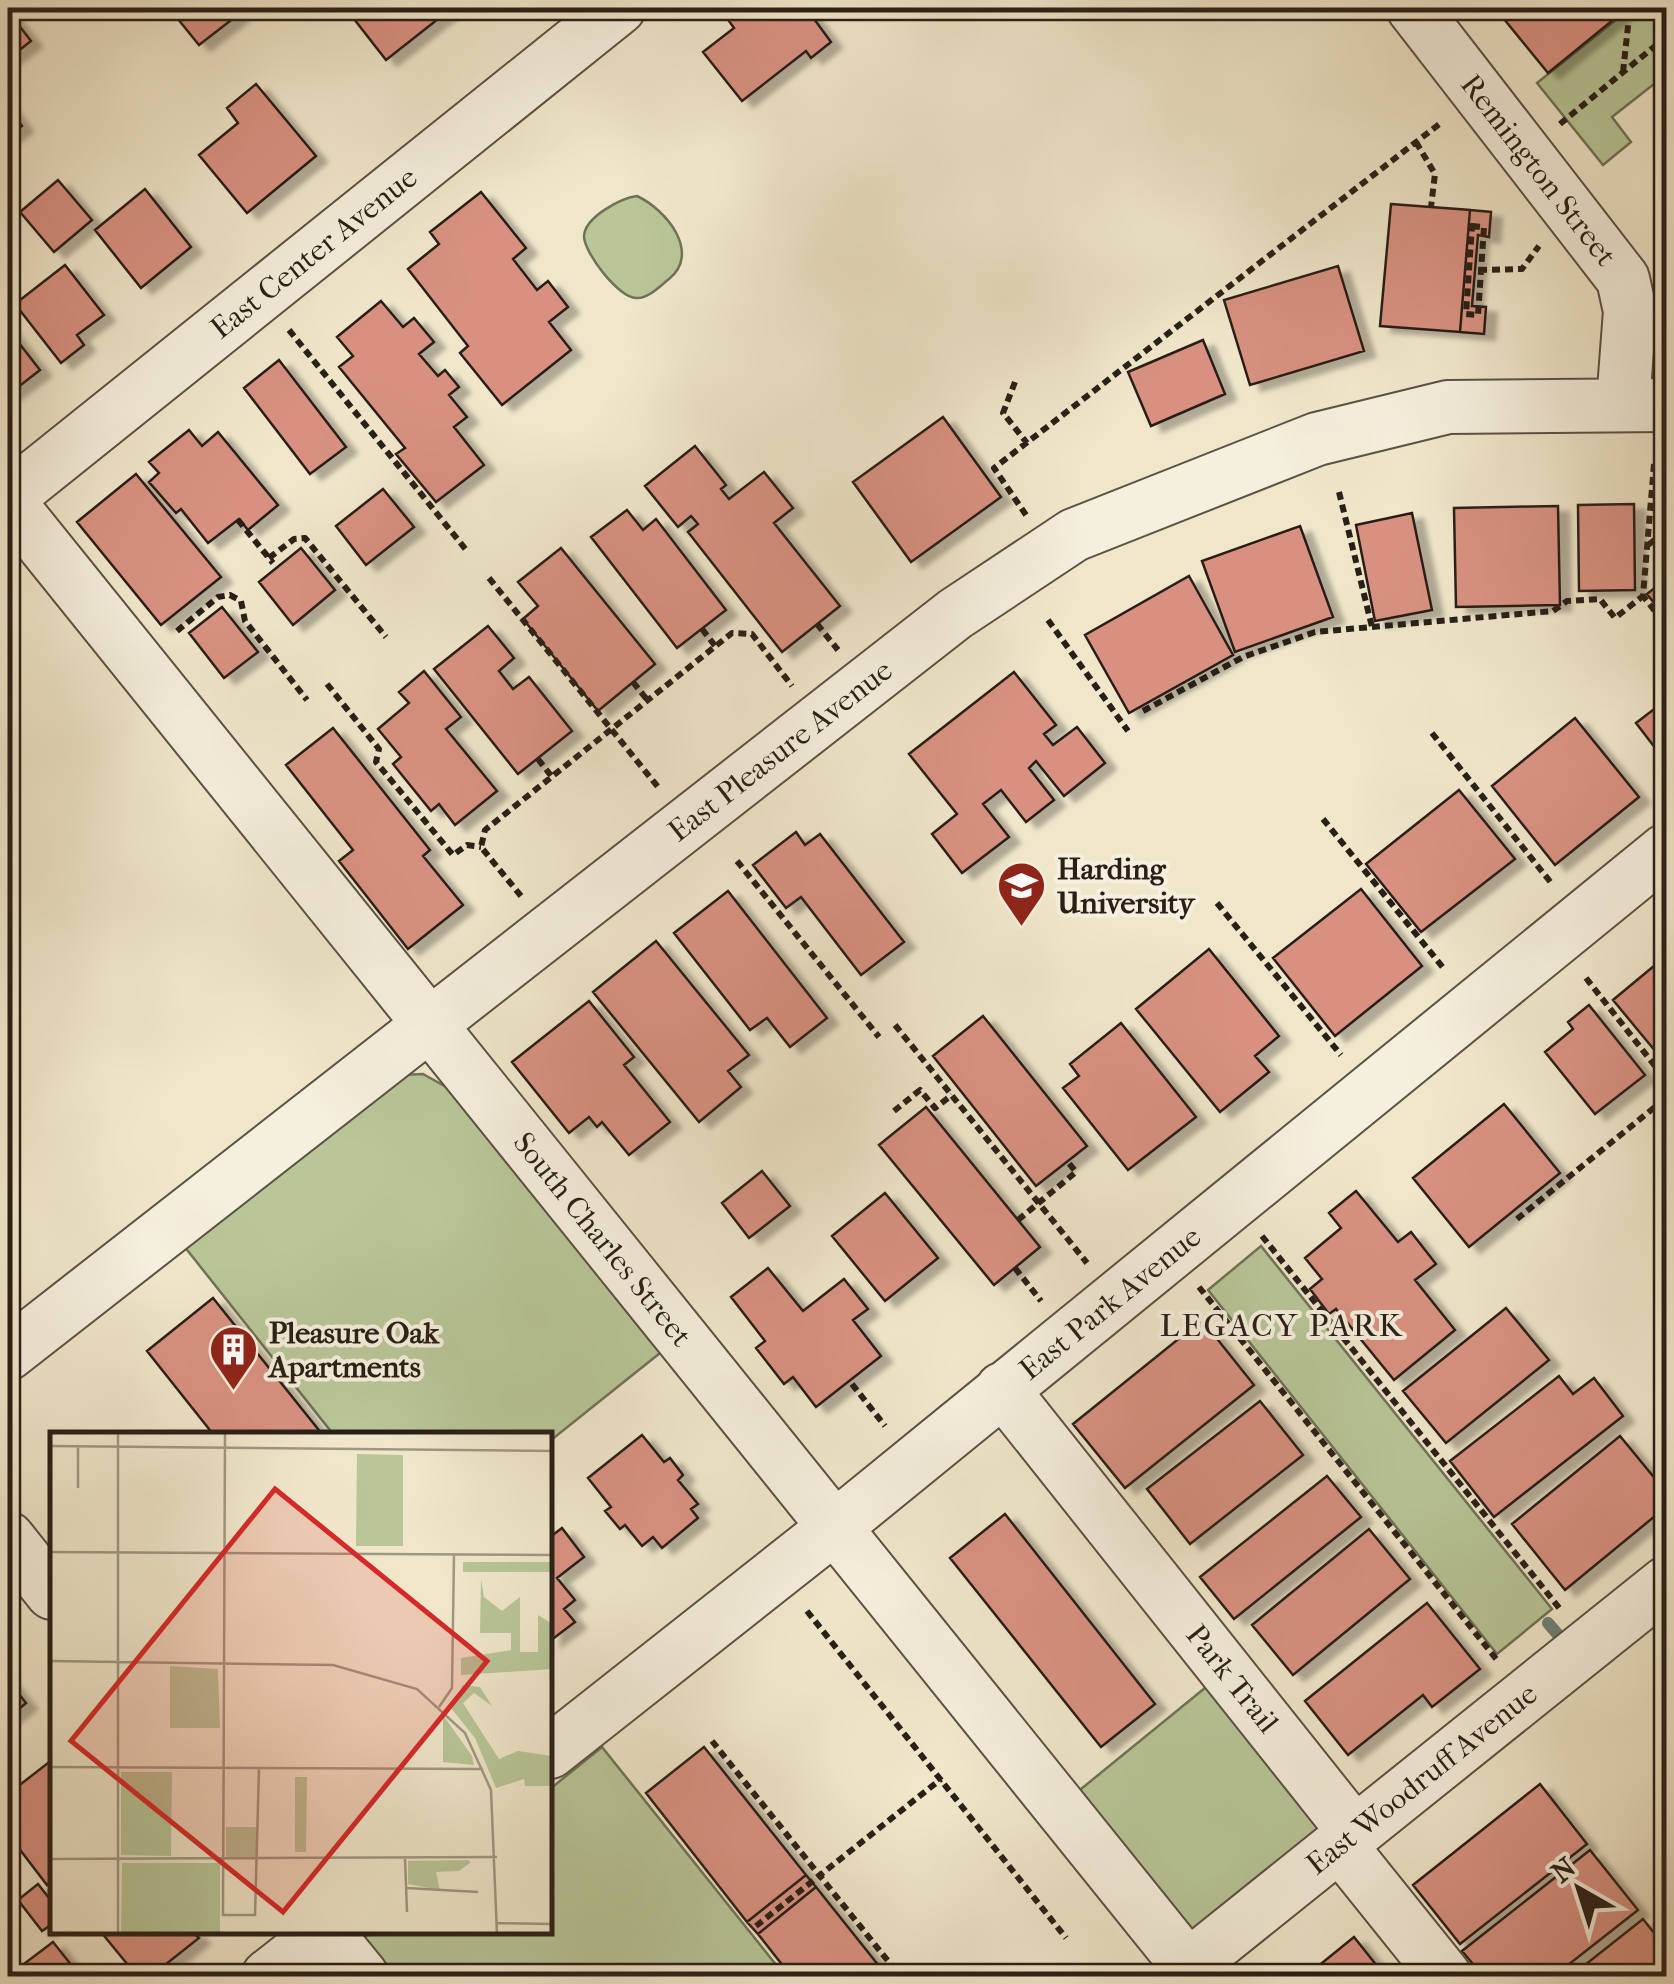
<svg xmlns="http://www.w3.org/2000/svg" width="1674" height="1984" font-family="'IM FELL French Canon',serif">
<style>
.green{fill:#b8c698;stroke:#707258;stroke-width:2.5}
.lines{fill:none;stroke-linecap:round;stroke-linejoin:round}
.stream{stroke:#6d8076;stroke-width:12}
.building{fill:#d89181;stroke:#291f17;stroke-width:2.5;filter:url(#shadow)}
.minor-casing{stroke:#5b5144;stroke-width:56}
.path{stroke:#291f17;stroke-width:6;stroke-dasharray:8 5;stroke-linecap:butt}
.minor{stroke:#f5efdd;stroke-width:52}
.labels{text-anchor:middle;stroke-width:8;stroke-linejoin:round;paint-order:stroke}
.street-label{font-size:30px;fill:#291f17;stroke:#f5efdd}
.poi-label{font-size:30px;font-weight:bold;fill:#291f17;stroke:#f5efdd;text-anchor:start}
.neighbourhood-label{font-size:32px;letter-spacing:2.5px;fill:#291f17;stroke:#f5efdd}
.inset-road{fill:none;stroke:#a09783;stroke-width:2.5}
.view{fill:#d62828;fill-opacity:0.15;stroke:#d62828;stroke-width:5}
.inset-edge{fill:none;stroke:#291f17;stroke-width:5}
</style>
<defs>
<filter id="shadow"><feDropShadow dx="11" dy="6" stdDeviation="2.5" flood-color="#0004"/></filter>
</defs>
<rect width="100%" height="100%" fill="#f0e7cb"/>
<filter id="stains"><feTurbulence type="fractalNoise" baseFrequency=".002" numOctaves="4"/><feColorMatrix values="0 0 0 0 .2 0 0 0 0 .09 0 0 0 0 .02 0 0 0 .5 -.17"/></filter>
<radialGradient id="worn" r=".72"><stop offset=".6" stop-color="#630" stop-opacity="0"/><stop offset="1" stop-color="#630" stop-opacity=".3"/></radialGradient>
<path class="green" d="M1624,8H1666V100L1654,84L1612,117L1631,142L1603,165L1537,83L1626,12Z
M637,196C667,210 701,253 669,279C660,286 648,299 636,298C619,298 584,253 584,236C585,217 621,198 637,196Z
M423,1074L448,1088L660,1353L550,1441V1434H333L184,1246L400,1075Z
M1261,1246L1552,1609L1497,1654L1208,1290Z
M1211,1683L1329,1829L1188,1943L1070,1798Z
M602,1747L785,1976H388L360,1941L371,1932H550V1789Z"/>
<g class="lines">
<path class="stream" d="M1548,1623L1560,1637"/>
</g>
<path class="building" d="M169,8H234L239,14L199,45Z
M350,8H452L386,60L347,10Z
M746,8L754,15L764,8H806L831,42L811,58L806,51L742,101L703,52L734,28L729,21Z
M1495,8H1621L1624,11L1548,73Z
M8,11L31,41L8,59Z
M256,84L316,156L247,213L199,155L238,123L227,108Z
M8,106L22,126L8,137Z
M58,180L92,220L54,252L20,212Z
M145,189L191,247L141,288L95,230Z
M481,192L526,248L513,259L537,290L548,281L568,307L549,322L571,350L502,405L460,353L468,346L408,269L439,244L430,232Z
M1391,204L1470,210L1460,332L1380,326Z
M1470,210L1491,212L1489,237L1478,235L1472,306L1486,307L1484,334L1460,332Z
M65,265L104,315L77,335L84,345L61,363L15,304Z
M1338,266L1364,351L1250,385L1224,300Z
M381,301L403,327L414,318L434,342L419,354L438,376L445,370L459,387L449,395L467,417L454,427L484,465L436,502L396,454L405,448L339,367L353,356L337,337Z
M8,329L40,370L8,395Z
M1203,340L1225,394L1151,426L1128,372Z
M279,360L346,447L310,474L244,388Z
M943,417L1001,497L911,562L853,482Z
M189,430L202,446L218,432L278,505L248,530L239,519L208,543L181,509L176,513L149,482L159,473L149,462Z
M695,446L726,485L721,489L729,499L764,472L793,508L774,523L840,606L782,652L688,532L698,524L691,516L678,527L645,486Z
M136,474L221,577L161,625L77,522Z
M383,489L414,527L366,565L336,526Z
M1634,504L1635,590L1579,591L1578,505Z
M1558,506L1560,605L1456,607L1454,508Z
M627,510L643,530L656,519L726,610L677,648L591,537Z
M1412,513L1432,610L1375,621L1356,525Z
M1300,526L1333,617L1235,652L1202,561Z
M301,548L335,590L293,625L259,582Z
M561,548L655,664L598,711L523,619L538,606L518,582Z
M1189,576L1233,655L1129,713L1085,635Z
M1666,579V608L1661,612L1647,594Z
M222,607L258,652L224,678L189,633Z
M488,626L514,658L499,671L513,689L529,677L572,731L518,774L434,669Z
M424,671L461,717L446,729L497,791L455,825L439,804L431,811L393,764L401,757L378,729L409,703L399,692Z
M1014,672L1056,725L1044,734L1053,745L1077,727L1105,763L1064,796L1036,761L1029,768L1054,800L1026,822L1001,790L983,804L1009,837L962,873L932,834L957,814L909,754Z
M1666,700V762L1636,723Z
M1575,718L1639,797L1555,865L1492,786Z
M333,728L430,850L423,856L463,905L408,949L339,861L353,850L286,765Z
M1459,790L1515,859L1421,932L1366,864Z
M796,832L805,845L820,834L904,942L861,975L801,897L786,908L753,865Z
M1361,889L1422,966L1335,1036L1273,958Z
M728,891L827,1018L790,1047L767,1018L750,1030L674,933Z
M656,941L749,1055L728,1071L741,1087L699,1122L593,992Z
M1209,949L1279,1036L1255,1056L1269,1072L1220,1112L1136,1009Z
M1666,956V1064L1613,1000Z
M589,1001L634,1057L624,1065L670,1122L629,1155L602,1122L597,1127L589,1117L569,1133L512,1062Z
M1589,1005L1645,1075L1595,1114L1545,1052L1573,1029L1568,1022Z
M983,1016L1087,1146L1036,1186L933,1056Z
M1121,1023L1196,1117L1128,1170L1063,1088L1079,1076L1070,1064Z
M1504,1104L1560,1173L1469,1247L1413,1178Z
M926,1107L1040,1247L994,1285L879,1145Z
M762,1171L790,1206L749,1238L722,1203Z
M1356,1191L1398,1242L1411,1232L1436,1264L1415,1280L1455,1330L1394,1380L1336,1309L1329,1314L1310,1289L1322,1279L1305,1258L1341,1228L1329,1213Z
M885,1193L938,1258L885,1301L832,1236Z
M768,1268L803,1311L844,1279L868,1309L853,1320L881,1356L816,1407L793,1377L784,1384L756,1348L765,1341L731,1297Z
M213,1298L322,1434H213L147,1351Z
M1506,1308L1549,1360L1446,1443L1403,1391Z
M1202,1320L1254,1385L1125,1488L1073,1424Z
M1559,1376L1573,1394L1594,1378L1623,1416L1494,1517L1450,1461Z
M1260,1401L1303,1455L1190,1544L1147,1489Z
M642,1435L664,1462L670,1458L683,1475L678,1480L698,1504L691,1509L698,1518L662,1548L653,1537L642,1546L625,1525L620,1529L605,1511L611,1507L588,1478Z
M1620,1436L1666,1492V1507L1565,1590L1512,1524Z
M1327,1476L1361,1517L1234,1619L1200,1577Z
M1005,1514L1155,1704L1101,1747L950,1558Z
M562,1528L584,1557L557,1578L575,1600L564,1609L575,1622L550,1641V1537Z
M1369,1529L1410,1579L1293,1675L1252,1625Z
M1427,1603L1480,1669L1432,1707L1423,1695L1348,1755L1305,1701Z
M8,1680L26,1703L8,1718Z
M704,1747L806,1875L747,1922L646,1793Z
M48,1763L52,1769V1880L47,1885L8,1834V1794Z
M1540,1784L1587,1844L1460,1944L1413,1885Z
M1590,1850L1638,1910L1554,1976H1483L1462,1951Z
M806,1875L816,1887L758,1934L747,1922Z
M38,1884L52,1902V1924L42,1931L18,1900Z
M816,1887L887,1976H791L758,1934Z
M1643,1919L1666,1948V1976H1571Z
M101,1932H193L199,1938L151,1976H137Z
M1354,1937L1385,1976H1306Z
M53,1942L80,1976H8Z"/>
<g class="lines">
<defs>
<g id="minor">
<path id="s1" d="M1413,8L1623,279L1630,311L1623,403"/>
<path id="s2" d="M8,498L619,8"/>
<path id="s3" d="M8,501L1196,1976"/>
<path id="s4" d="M8,1354L955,614L1074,535L1317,439L1448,407L1666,405"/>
<path id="s5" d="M1002,1389L1344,1819L1351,1859L1445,1976"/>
<path d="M8,1538L52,1593"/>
<path id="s6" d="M550,1752L835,1527L1666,850"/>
<path d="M326,1932L362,1976"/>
<path d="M268,1976L324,1932"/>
<path id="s7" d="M1176,1976L1666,1583"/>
</g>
</defs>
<use href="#minor" class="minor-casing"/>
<path class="path" d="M1623,72L1630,8
M1560,124L1666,37
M1416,142L1435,174L1431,207
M1472,226L1484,227L1478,315L1466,314Z
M1479,270L1522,269L1539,246
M289,330L467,551
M1015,382L1003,413L1027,443
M1654,464L1643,596L1666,625
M1339,492L1372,627
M1026,515L994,468L1442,122
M238,520L273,563
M1648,545L1666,531
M269,558L294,539L305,538L386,637
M489,578L658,787
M1666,594L1659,601L1666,611
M1048,620L1128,731
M817,624L838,650
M702,629L716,647
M177,631L218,597L230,595L241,601L245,621L307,700
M633,682L648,701
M327,684L379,749L376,762L453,855L467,845L481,847
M1143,711L1243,657L1315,632L1553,611L1567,601L1600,599L1615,618L1643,596
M1432,733L1552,884
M538,759L552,777
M1323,819L1445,970
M737,861L879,1037
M521,896L481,847L485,830L732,633L752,634L792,686
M1217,903L1341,1055
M1586,978L1666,1080
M895,1025L1087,1263
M894,1111L920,1090L935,1108L952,1095
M1517,1219L1666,1098
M1018,1220L1076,1172L1067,1161
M1262,1236L1560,1609
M1015,1268L1041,1301
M1199,1287L1497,1660
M852,1384L885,1426
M807,1611L1066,1938
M712,1741L900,1976
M756,1926L941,1779"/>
<use href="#minor" class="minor"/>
</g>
<defs>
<symbol id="university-pin" viewBox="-11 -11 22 30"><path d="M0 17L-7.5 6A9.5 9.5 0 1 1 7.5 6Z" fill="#8f2418" stroke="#f5efdd"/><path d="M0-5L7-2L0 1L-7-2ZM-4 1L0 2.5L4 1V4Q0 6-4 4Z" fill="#fff"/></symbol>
<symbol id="building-pin" viewBox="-11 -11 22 30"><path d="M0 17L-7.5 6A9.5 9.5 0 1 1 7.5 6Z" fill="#8f2418" stroke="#f5efdd"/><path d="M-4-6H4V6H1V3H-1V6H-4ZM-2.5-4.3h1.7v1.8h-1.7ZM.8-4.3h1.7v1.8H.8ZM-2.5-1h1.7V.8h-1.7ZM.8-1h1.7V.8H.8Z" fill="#fff"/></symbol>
</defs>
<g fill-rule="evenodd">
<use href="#university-pin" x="994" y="858" width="55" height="75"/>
<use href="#building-pin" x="206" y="1322" width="55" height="75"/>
</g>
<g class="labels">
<g class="street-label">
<text dy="10" stroke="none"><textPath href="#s1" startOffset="205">Remington Street</textPath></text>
<text dy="10" stroke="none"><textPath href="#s2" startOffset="392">East Center Avenue</textPath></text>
<text dy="10" stroke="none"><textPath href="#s4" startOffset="980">East Pleasure Avenue</textPath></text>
<text dy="10" stroke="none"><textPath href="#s3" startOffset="948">South Charles Street</textPath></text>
<text dy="10" stroke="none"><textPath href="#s6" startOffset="718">East Park Avenue</textPath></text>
<text dy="10" stroke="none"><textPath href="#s5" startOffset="370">Park Trail</textPath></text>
<text dy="10" stroke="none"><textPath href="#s7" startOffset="315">East Woodruff Avenue</textPath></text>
</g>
<g class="poi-label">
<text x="1057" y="879">Harding<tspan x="1057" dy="34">University</tspan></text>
<text x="269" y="1343">Pleasure Oak<tspan x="269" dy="34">Apartments</tspan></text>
</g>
<g class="neighbourhood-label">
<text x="1282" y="1336">LEGACY PARK</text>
</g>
</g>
<g transform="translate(50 1432)">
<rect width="502" height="502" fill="#f0e7cb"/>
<path d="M307,22L353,23V114H306ZM413,130H502V140H413ZM431,147L434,165L452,179L470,165V220H488V183L501,191L502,237L411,243V226L461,218V201H430ZM120,234L168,237L170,296H120ZM413,253L430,255L442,274L424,261L413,271L449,327L468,319L502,324V354H475L474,347L446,356L425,306L401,276ZM393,283L422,324L424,333L393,330ZM71,340H122L121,424L71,423ZM245,345H257L256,420H245ZM176,395H206V425H176ZM358,429L418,428L421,430L409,439L386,440L390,458L358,452ZM72,431H170V502H71Z" fill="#b8c698"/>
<path class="inset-road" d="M68,1V502M175,1L173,483H205L209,336M0,14L503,19M28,56V14M0,120L503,123M0,229L283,233L367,257L415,301L441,358L447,502M389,275L402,256L404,122M0,335L433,337M0,427L447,425M355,427L357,480M356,456L428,460M447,491L503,492"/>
<path class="view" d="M225,57L437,229L233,480L21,309Z"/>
<rect width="502" height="502" class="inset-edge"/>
</g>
<rect width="1674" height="1984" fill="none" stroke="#f0e7cb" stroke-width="40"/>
<rect x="10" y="10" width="1654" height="1964" fill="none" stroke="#291f17" stroke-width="5"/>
<rect x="20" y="20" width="1634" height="1944" fill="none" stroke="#291f17" stroke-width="2.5"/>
<g transform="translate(1579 1889) rotate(321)" stroke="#f5efdd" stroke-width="8" paint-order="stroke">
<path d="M0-8L18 38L0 25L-18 38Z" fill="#291f17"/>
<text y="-15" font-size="28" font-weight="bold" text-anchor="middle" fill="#291f17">N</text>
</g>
<rect width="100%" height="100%" filter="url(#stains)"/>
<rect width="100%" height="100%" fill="url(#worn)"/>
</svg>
